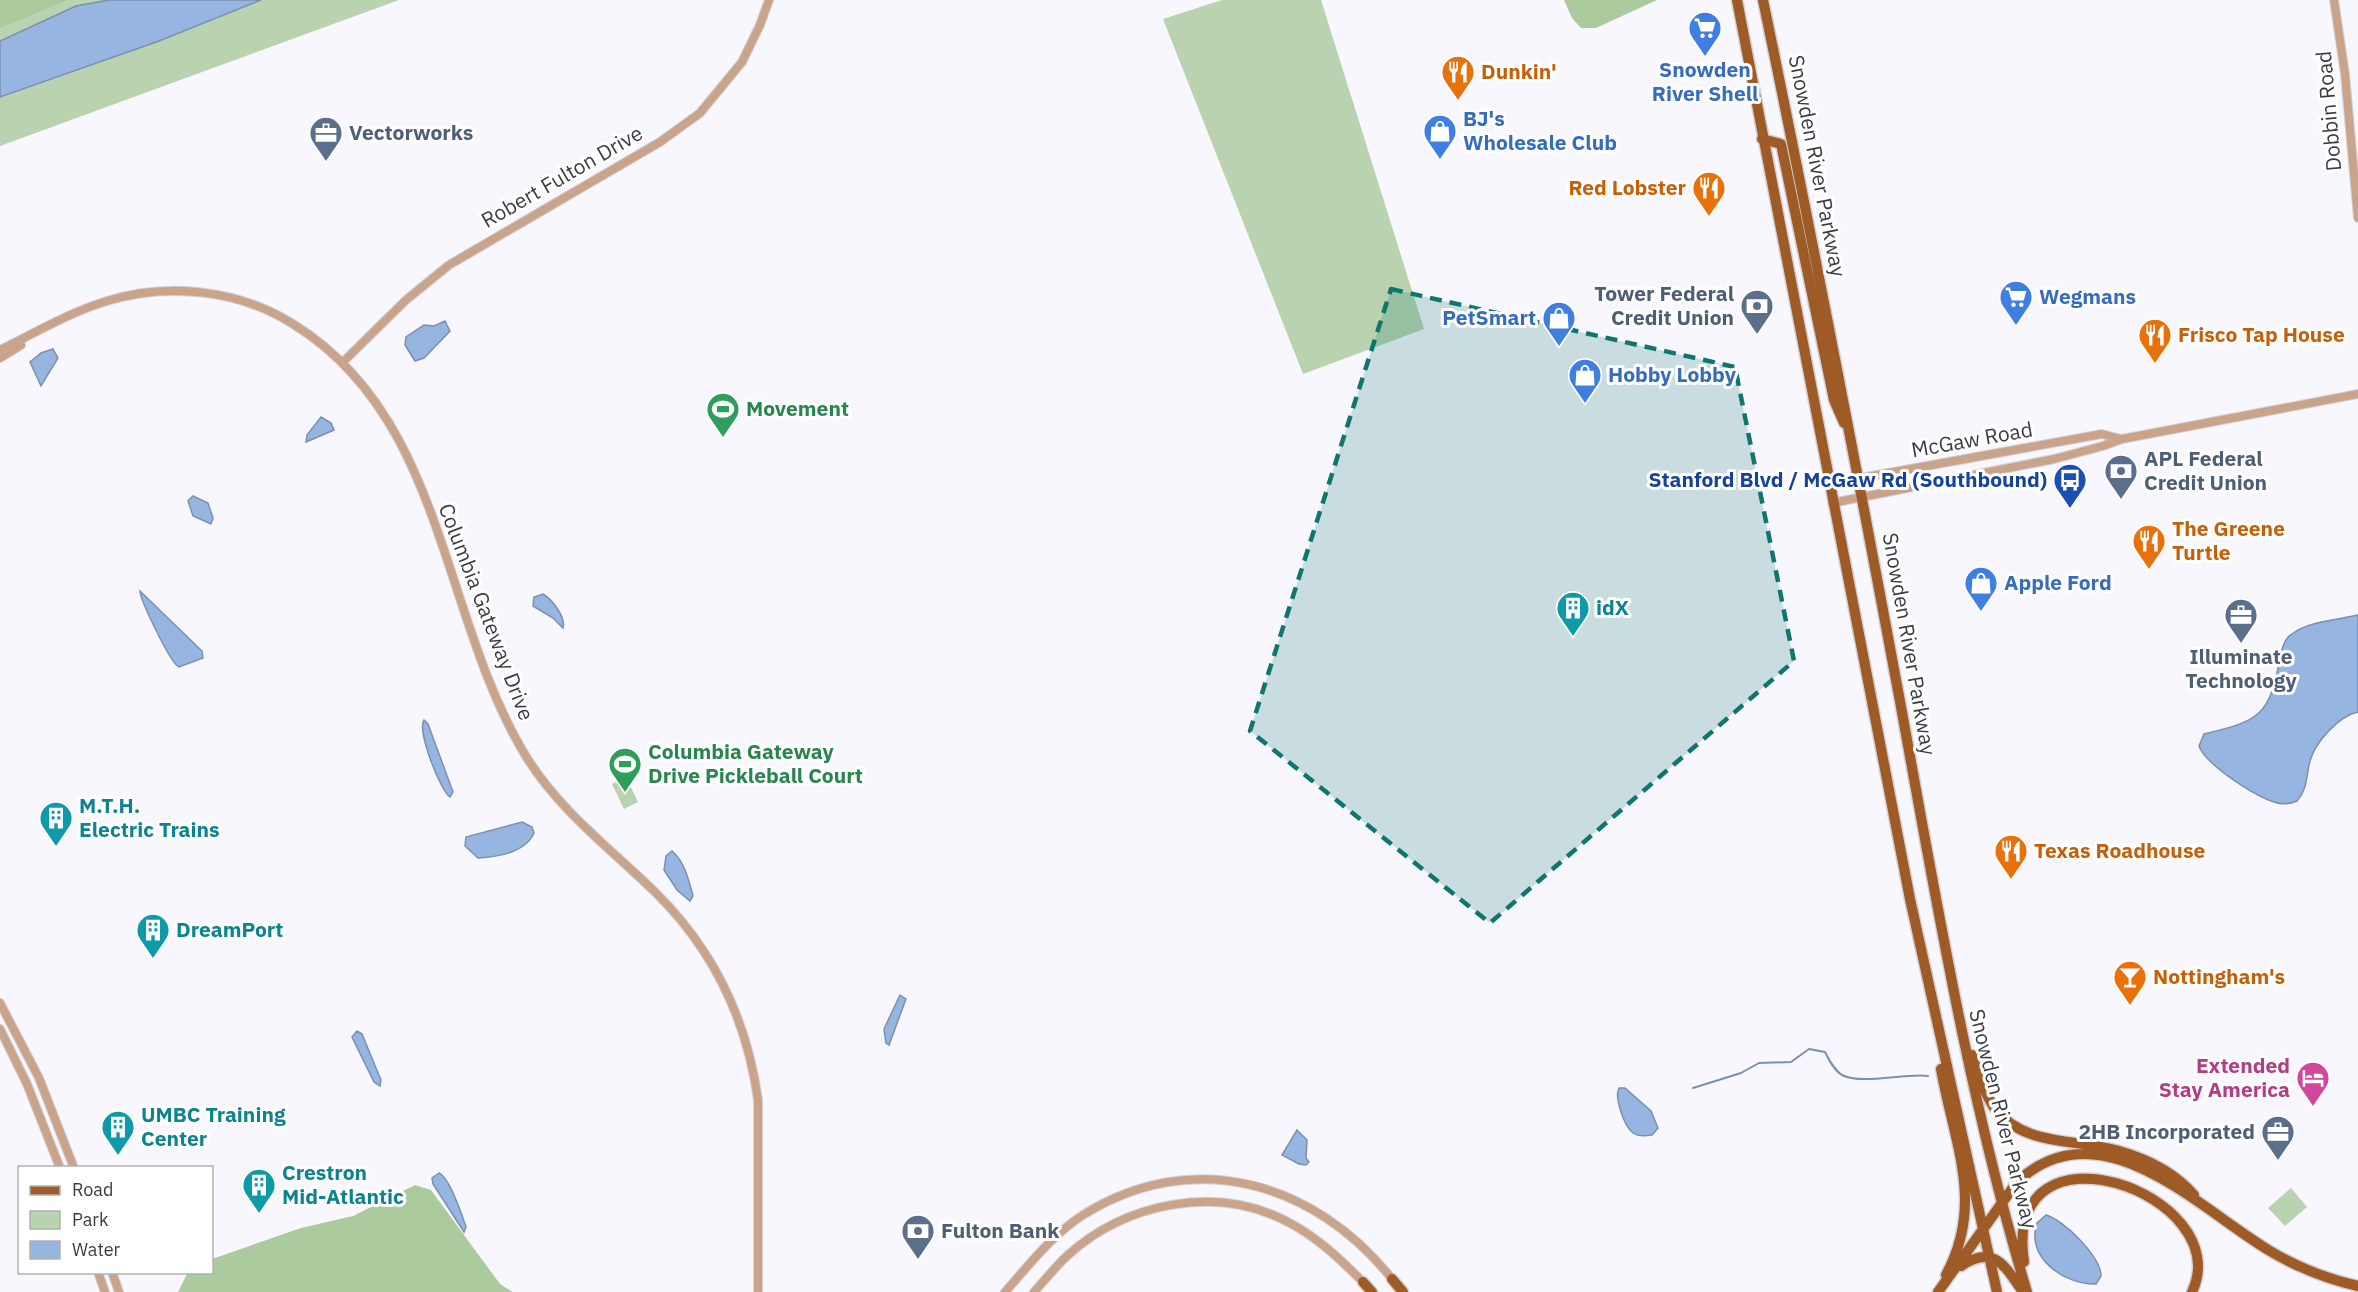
<svg xmlns="http://www.w3.org/2000/svg" width="2358" height="1292" font-family="'IBM Plex Sans',sans-serif">
<style>
.green{fill:#b9d2af}
.forest{fill:#abca9e}
.water{fill:#96b5e0;stroke:#7b90b1;stroke-width:1.5}
.lines{fill:none;stroke-linecap:round;stroke-linejoin:round}
.stream{stroke:#7b90b1;stroke-width:2}
.tertiary-casing{stroke:#d3d1d8;stroke-width:10}
.primary-casing{stroke:#d3d1d8;stroke-width:13}
.tertiary{stroke:#caa48a;stroke-width:8}
.primary{stroke:#9e5b26;stroke-width:10}
.marked{fill:#0f766e;fill-opacity:0.2;stroke:#0f766e;stroke-width:4.5;stroke-dasharray:12 8;stroke-linejoin:round}
.labels{text-anchor:middle;stroke-width:6;stroke-linejoin:round;paint-order:stroke}
.shop-label{font-size:21px;font-weight:bold;fill:#366cbe;stroke:#fff;text-anchor:start}
.food-label{font-size:21px;font-weight:bold;fill:#c56008;stroke:#fff;text-anchor:start}
.street-label{font-size:21px;fill:#3d3b42;stroke:#fff}
.service-label{font-size:21px;font-weight:bold;fill:#4e5e75;stroke:#fff;text-anchor:start}
.leisure-label{font-size:21px;font-weight:bold;fill:#27864d;stroke:#fff;text-anchor:start}
.transit-label{font-size:21px;font-weight:bold;fill:#164399;stroke:#fff;text-anchor:end}
.culture-label{font-size:21px;font-weight:bold;fill:#0d838f;stroke:#fff;text-anchor:start}
.hotel-label{font-size:21px;font-weight:bold;fill:#b23c85;stroke:#fff;text-anchor:end}
</style>
<rect width="100%" height="100%" fill="#f8f7fe"/>
<path class="green" d="M69,0H399L0,146V29Z
M1222,0H1321L1424,329L1303,374L1163,19Z
M626,777L638,802L624,809L612,784Z
M2291,1188L2307,1207L2285,1226L2268,1208Z"/>
<path class="forest" d="M0,0H69L0,29Z
M1564,0H1657L1596,28H1581L1572,18Z
M415,1185L431,1190L500,1284L513,1292H178L187,1274L212,1272V1259L301,1228L353,1216Z"/>
<path class="water" d="M109,0H261L159,41L0,97V41L76,6Z
M445,321L450,331L424,358L415,361L405,345L406,337L424,325L434,326Z
M53,349L58,358L41,386L30,362L41,353Z
M321,417L331,423L334,430L306,442L307,435Z
M193,496L208,503L213,518L211,524L193,516L188,501Z
M140,591L202,651L203,658L179,667C170,663 140,599 140,591Z
M543,594C553,600 566,618 563,628L553,618L533,606L534,597Z
M2358,615V712C2339,716 2315,742 2310,761C2306,775 2308,789 2297,801C2290,804 2282,805 2274,802C2255,796 2206,765 2199,746L2204,734C2260,721 2270,715 2280,658C2282,649 2284,639 2292,634C2308,621 2338,620 2358,615Z
M424,720L428,724L453,792L450,797C440,790 417,731 424,720Z
M522,822L532,827L534,833C525,853 497,857 478,858L465,846L466,837Z
M672,851C685,862 689,881 693,896L690,901L677,890L664,870L666,856Z
M900,995L906,999L889,1045L886,1043L884,1029Z
M357,1031L362,1034L381,1080L380,1086L374,1082L352,1037Z
M1625,1088L1651,1111L1658,1128L1652,1135C1646,1136 1639,1137 1633,1133C1624,1126 1614,1097 1619,1088Z
M1297,1130L1307,1140L1306,1158L1309,1162L1306,1165L1299,1164L1282,1155Z
M439,1173C450,1178 462,1215 466,1227L464,1232L433,1184L432,1178Z
M2046,1215C2064,1220 2101,1257 2101,1276L2096,1284C2064,1285 2025,1257 2037,1223Z"/>
<g class="lines">
<path class="stream" d="M1693,1088L1741,1073L1759,1063L1791,1062L1809,1049L1825,1052C1829,1060 1834,1070 1842,1075C1861,1085 1905,1073 1928,1076"/>
<defs>
<path id="tertiary" d="M2334,0L2345,74L2358,218
M0,350C35,333 70,312 107,301C169,282 239,290 293,324C446,418 440,617 527,758C561,812 611,849 655,892C713,949 747,1020 758,1100V1292
M0,358L21,345
M343,362L406,300L449,265L660,142L700,113L742,62L760,25L769,0
M1828,484L2102,434L2121,439
M1832,503L2054,459L2103,446L2122,439L2358,394
M0,1003L39,1078L74,1168
M0,1029L27,1084L60,1168
M98,1272L105,1292
M112,1272L119,1292
M1005,1292C1029,1265 1052,1235 1083,1215C1193,1146 1315,1182 1392,1279
M1034,1292C1045,1280 1056,1266 1068,1255C1126,1203 1214,1185 1284,1220C1315,1235 1339,1258 1363,1282"/>
<path id="primary" d="M1737,0L1910,899L1997,1292
M1763,0C1811,232 1856,464 1899,696C1936,897 1968,1096 2027,1292
M1762,139L1781,144L1834,400L1844,423
M1972,1055C1977,1072 1983,1090 1993,1106C2023,1148 2076,1138 2119,1151C2147,1159 2175,1173 2194,1195
M1941,1069C1954,1143 1985,1203 1946,1275
M2024,1262C2001,1110 2238,1194 2192,1292
M1961,1266C1994,1244 2005,1266 2023,1292
M1392,1279L1403,1292
M1363,1282L1372,1292
M1938,1292L2017,1182C2100,1104 2198,1208 2270,1251C2297,1267 2327,1279 2358,1286"/>
</defs>
<use href="#tertiary" class="tertiary-casing"/>
<use href="#primary" class="primary-casing"/>
<use href="#tertiary" class="tertiary"/>
<use href="#primary" class="primary"/>
</g>
<path class="marked" d="M1391,289L1735,367L1794,661L1490,923L1250,731Z"/>
<defs>
<symbol id="supermarket-pin" viewBox="-11 -11 22 30"><path d="M0 17L-7.5 6A9.5 9.5 0 1 1 7.5 6Z" fill="#3f7fe0" stroke="#fff"/><path d="M-6-5.5h2.5l.6 2H6L4.5 2H-2.5L-4.4-4H-6ZM-1.5 3.2a1.3 1.3 0 1 0 .1 0ZM3 3.2a1.3 1.3 0 1 0 .1 0Z" fill="#fff"/></symbol>
<symbol id="restaurant-pin" viewBox="-11 -11 22 30"><path d="M0 17L-7.5 6A9.5 9.5 0 1 1 7.5 6Z" fill="#e8710a" stroke="#fff"/><path d="M-5-6h1v4h1v-4h1v4h1v-4h1v5L-1.5 .5V6h-2V.5L-5-1ZM5-6V6H3V1.5H1.5Q1.5-4 5-6Z" fill="#fff"/></symbol>
<symbol id="shop-pin" viewBox="-11 -11 22 30"><path d="M0 17L-7.5 6A9.5 9.5 0 1 1 7.5 6Z" fill="#3f7fe0" stroke="#fff"/><path d="M-5-2.5h2.3a2.7 3.5 0 0 1 5.4 0H5L5.5 6h-11ZM-1.5-2.5h3a1.5 2.3 0 0 0-3 0Z" fill="#fff"/></symbol>
<symbol id="office-pin" viewBox="-11 -11 22 30"><path d="M0 17L-7.5 6A9.5 9.5 0 1 1 7.5 6Z" fill="#5c6f8a" stroke="#fff"/><path d="M-6-3h4V-5.5h4V-3h4V5H-6ZM-1-4.5V-3h2v-1.5ZM-6 0V1H6V0Z" fill="#fff"/></symbol>
<symbol id="bank-pin" viewBox="-11 -11 22 30"><path d="M0 17L-7.5 6A9.5 9.5 0 1 1 7.5 6Z" fill="#5c6f8a" stroke="#fff"/><path d="M-6-4H6V4H-6ZM0-2.3a2.3 2.3 0 1 0 0 4.6a2.3 2.3 0 1 0 0-4.6Z" fill="#fff"/></symbol>
<symbol id="stadium-pin" viewBox="-11 -11 22 30"><path d="M0 17L-7.5 6A9.5 9.5 0 1 1 7.5 6Z" fill="#2e9e5b" stroke="#fff"/><path d="M0-5a6.5 5 0 1 0 0 10a6.5 5 0 1 0 0-10ZM-3.5-1.8h7v3.6h-7Z" fill="#fff"/></symbol>
<symbol id="bus-pin" viewBox="-11 -11 22 30"><path d="M0 17L-7.5 6A9.5 9.5 0 1 1 7.5 6Z" fill="#1a4fb4" stroke="#fff"/><path d="M-5-6H5V4H4V6H2V4H-2V6H-4V4H-5ZM-3.5-4V0h7V-4ZM-3.5 1.2v1.5H-2V1.2ZM2 1.2v1.5H3.5V1.2Z" fill="#fff"/></symbol>
<symbol id="building-pin" viewBox="-11 -11 22 30"><path d="M0 17L-7.5 6A9.5 9.5 0 1 1 7.5 6Z" fill="#0f9aa8" stroke="#fff"/><path d="M-4-6H4V6H1V3H-1V6H-4ZM-2.5-4.3h1.7v1.8h-1.7ZM.8-4.3h1.7v1.8H.8ZM-2.5-1h1.7V.8h-1.7ZM.8-1h1.7V.8H.8Z" fill="#fff"/></symbol>
<symbol id="bar-pin" viewBox="-11 -11 22 30"><path d="M0 17L-7.5 6A9.5 9.5 0 1 1 7.5 6Z" fill="#e8710a" stroke="#fff"/><path d="M-6-5H6L.8 .8V4.5H3.5V6h-7V4.5H-.8V.8Z" fill="#fff"/></symbol>
<symbol id="hotel-pin" viewBox="-11 -11 22 30"><path d="M0 17L-7.5 6A9.5 9.5 0 1 1 7.5 6Z" fill="#d1479c" stroke="#fff"/><path d="M-6-4.5h1.5V1H6V5H4.5V3h-9V5H-6ZM-4 0a1.8 1.8 0 1 1 3.6 0ZM.5 0V-2.5h3Q6-2.5 6 0Z" fill="#fff"/></symbol>
</defs>
<g fill-rule="evenodd">
<use href="#supermarket-pin" x="1686" y="9" width="38" height="52"/>
<use href="#restaurant-pin" x="1439" y="53" width="38" height="52"/>
<use href="#shop-pin" x="1421" y="112" width="38" height="52"/>
<use href="#office-pin" x="307" y="114" width="38" height="52"/>
<use href="#restaurant-pin" x="1690" y="169" width="38" height="52"/>
<use href="#supermarket-pin" x="1997" y="278" width="38" height="52"/>
<use href="#bank-pin" x="1738" y="287" width="38" height="52"/>
<use href="#shop-pin" x="1540" y="299" width="38" height="52"/>
<use href="#restaurant-pin" x="2136" y="316" width="38" height="52"/>
<use href="#shop-pin" x="1566" y="356" width="38" height="52"/>
<use href="#stadium-pin" x="704" y="390" width="38" height="52"/>
<use href="#bank-pin" x="2102" y="452" width="38" height="52"/>
<use href="#bus-pin" x="2051" y="461" width="38" height="52"/>
<use href="#restaurant-pin" x="2130" y="522" width="38" height="52"/>
<use href="#shop-pin" x="1962" y="564" width="38" height="52"/>
<use href="#building-pin" x="1554" y="589" width="38" height="52"/>
<use href="#office-pin" x="2222" y="596" width="38" height="52"/>
<use href="#stadium-pin" x="606" y="745" width="38" height="52"/>
<use href="#building-pin" x="37" y="799" width="38" height="52"/>
<use href="#restaurant-pin" x="1992" y="832" width="38" height="52"/>
<use href="#building-pin" x="134" y="911" width="38" height="52"/>
<use href="#bar-pin" x="2111" y="958" width="38" height="52"/>
<use href="#hotel-pin" x="2294" y="1059" width="38" height="52"/>
<use href="#building-pin" x="99" y="1108" width="38" height="52"/>
<use href="#office-pin" x="2259" y="1113" width="38" height="52"/>
<use href="#building-pin" x="240" y="1166" width="38" height="52"/>
<use href="#bank-pin" x="899" y="1212" width="38" height="52"/>
</g>
<g class="labels">
<g class="shop-label">
<text x="1705" y="77" text-anchor="middle">Snowden<tspan x="1705" dy="24">River Shell</tspan></text>
<text x="1463" y="126">BJ's<tspan x="1463" dy="24">Wholesale Club</tspan></text>
<text x="2039" y="304">Wegmans</text>
<text x="1536" y="325" text-anchor="end">PetSmart</text>
<text x="1608" y="382">Hobby Lobby</text>
<text x="2004" y="590">Apple Ford</text>
</g>
<g class="food-label">
<text x="1481" y="79">Dunkin'</text>
<text x="1686" y="195" text-anchor="end">Red Lobster</text>
<text x="2178" y="342">Frisco Tap House</text>
<text x="2172" y="536">The Greene<tspan x="2172" dy="24">Turtle</tspan></text>
<text x="2034" y="858">Texas Roadhouse</text>
<text x="2153" y="984">Nottingham's</text>
</g>
<g class="street-label">
<text transform="translate(2329 111) rotate(-95)" y="7">Dobbin Road</text>
<text transform="translate(1817 166) rotate(79)" y="7">Snowden River Parkway</text>
<text transform="translate(562 177) rotate(-30)" y="7">Robert Fulton Drive</text>
<text transform="translate(1972 440) rotate(-10)" y="7">McGaw Road</text>
<text transform="translate(486 612) rotate(69)" y="7">Columbia Gateway Drive</text>
<text transform="translate(1909 644) rotate(80)" y="7">Snowden River Parkway</text>
<text transform="translate(2003 1119) rotate(76)" y="7">Snowden River Parkway</text>
</g>
<g class="service-label">
<text x="349" y="140">Vectorworks</text>
<text x="1734" y="301" text-anchor="end">Tower Federal<tspan x="1734" dy="24">Credit Union</tspan></text>
<text x="2144" y="466">APL Federal<tspan x="2144" dy="24">Credit Union</tspan></text>
<text x="2241" y="664" text-anchor="middle">Illuminate<tspan x="2241" dy="24">Technology</tspan></text>
<text x="2255" y="1139" text-anchor="end">2HB Incorporated</text>
<text x="941" y="1238">Fulton Bank</text>
</g>
<g class="leisure-label">
<text x="746" y="416">Movement</text>
<text x="648" y="759">Columbia Gateway<tspan x="648" dy="24">Drive Pickleball Court</tspan></text>
</g>
<g class="transit-label">
<text x="2047" y="487">Stanford Blvd / McGaw Rd (Southbound)</text>
</g>
<g class="culture-label">
<text x="1596" y="615">idX</text>
<text x="79" y="813">M.T.H.<tspan x="79" dy="24">Electric Trains</tspan></text>
<text x="176" y="937">DreamPort</text>
<text x="141" y="1122">UMBC Training<tspan x="141" dy="24">Center</tspan></text>
<text x="282" y="1180">Crestron<tspan x="282" dy="24">Mid-Atlantic</tspan></text>
</g>
<g class="hotel-label">
<text x="2290" y="1073">Extended<tspan x="2290" dy="24">Stay America</tspan></text>
</g>
</g>
<rect x="18" y="1166" width="195" height="108" fill="#ffffff" stroke="#b1b1b3" stroke-width="1.5"/>
<rect x="30" y="1186" width="30" height="9" fill="#9e5b26" stroke="#b1b1b3" stroke-width="1.5"/>
<text x="72" y="1196" font-size="18" fill="#3d3b42">Road</text>
<rect x="30" y="1211" width="30" height="18" fill="#b9d2af" stroke="#b1b1b3" stroke-width="1.5"/>
<text x="72" y="1226" font-size="18" fill="#3d3b42">Park</text>
<rect x="30" y="1241" width="30" height="18" fill="#96b5e0" stroke="#b1b1b3" stroke-width="1.5"/>
<text x="72" y="1256" font-size="18" fill="#3d3b42">Water</text>
</svg>
